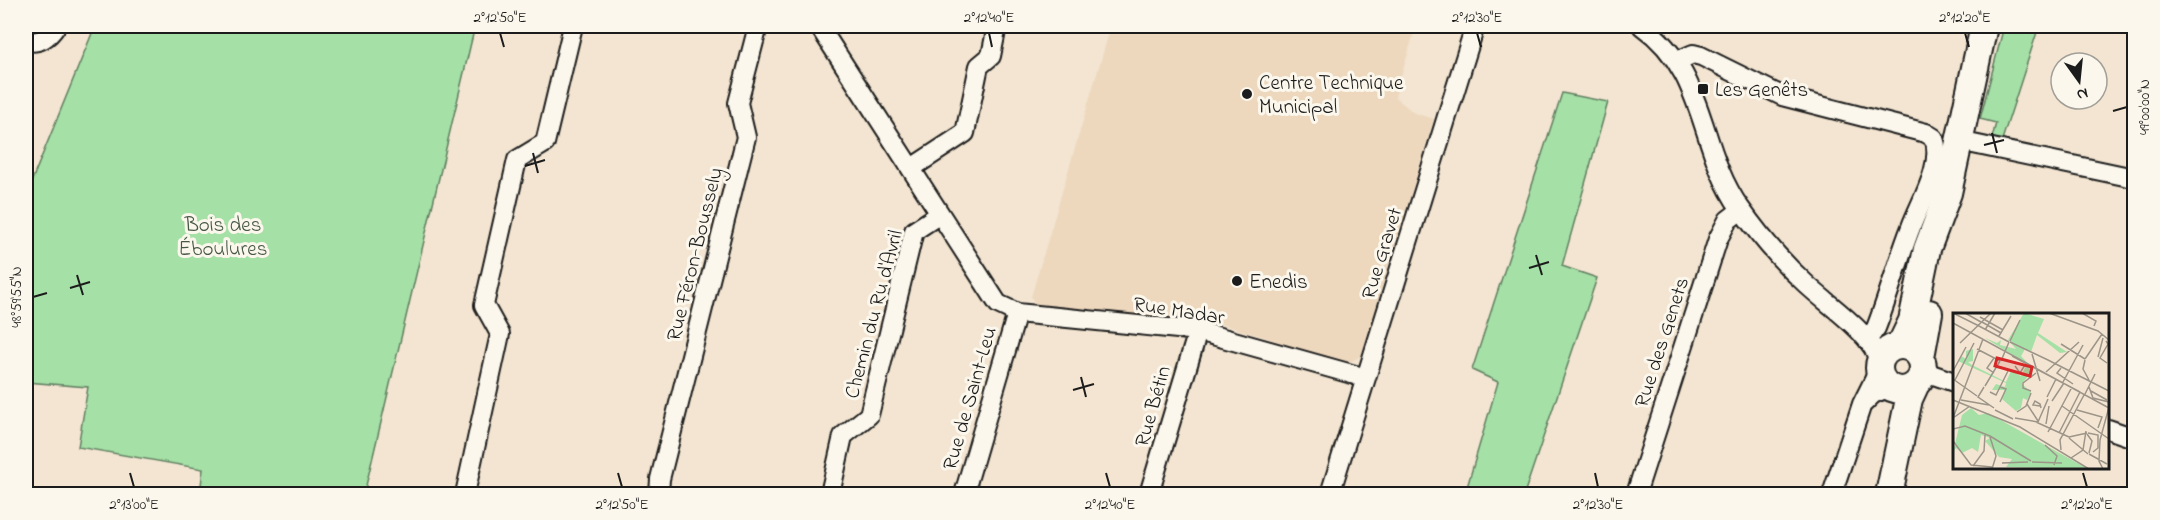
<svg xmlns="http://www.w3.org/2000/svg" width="2160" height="520" font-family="'Indie Flower',sans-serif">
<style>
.built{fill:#edd8be}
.green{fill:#a5e0a6;stroke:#607e61;stroke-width:1.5}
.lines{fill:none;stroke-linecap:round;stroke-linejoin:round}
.street-casing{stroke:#1c1c1c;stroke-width:22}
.secondary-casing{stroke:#1c1c1c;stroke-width:30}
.street{stroke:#fbf7ec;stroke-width:18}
.secondary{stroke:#fbf7ec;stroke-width:26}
.ticks{fill:none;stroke:#1c1c1c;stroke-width:2}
.poi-dot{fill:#1c1c1c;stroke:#fbf7ec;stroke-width:2}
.labels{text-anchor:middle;stroke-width:6;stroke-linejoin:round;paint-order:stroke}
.poi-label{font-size:21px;fill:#1c1c1c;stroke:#fbf7ec;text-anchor:start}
.park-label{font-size:21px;fill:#455745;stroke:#fbf7ec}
.street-label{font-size:21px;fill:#1c1c1c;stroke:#fbf7ec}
.inset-road{fill:none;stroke:#9d9589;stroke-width:1.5}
.view{fill:#d62828;fill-opacity:0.15;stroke:#d62828;stroke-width:3}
.inset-edge{fill:none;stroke:#1c1c1c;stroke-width:3}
.neatline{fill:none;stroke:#1c1c1c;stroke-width:2}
.ticks-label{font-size:15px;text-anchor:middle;fill:#1c1c1c}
</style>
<rect width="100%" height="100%" fill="#f3e5d1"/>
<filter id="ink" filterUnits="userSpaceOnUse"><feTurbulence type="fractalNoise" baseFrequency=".0167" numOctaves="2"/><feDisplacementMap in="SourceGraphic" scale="12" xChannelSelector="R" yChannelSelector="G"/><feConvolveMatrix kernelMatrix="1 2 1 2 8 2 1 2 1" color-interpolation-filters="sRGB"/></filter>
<g filter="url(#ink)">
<path class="built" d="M1111,26H1416L1395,97L1414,113L1434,119L1361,356L1348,363L1221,324L1037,307L1031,297Z"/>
<path class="green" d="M95,26H475L364,494H200L203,469L78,447L88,387L26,382V195Z
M2004,26H2039L2002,140L1992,138L1996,123L1980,119Z
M1562,93L1608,102L1562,266L1597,278L1524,494H1465L1498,382L1472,370Z"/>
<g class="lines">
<defs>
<path id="street" d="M819,26L998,304L1017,313L1198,331L1366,378
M1642,26C1707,72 1698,149 1740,208C1759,235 1782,262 1806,284C1829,306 1872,333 1880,363
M26,41C39,44 49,37 56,26
M1677,61L1693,54L1701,56L1782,96L1926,133L1934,138C1944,165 1920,202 1911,227C1898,260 1889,295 1876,328L1868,339
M1959,141L2134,178
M913,167L965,133L979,66L991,56L997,26
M1923,363L1931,374L1954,382
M1864,403L1873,394L1890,387
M2108,429L2134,438
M465,494L500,334L484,305L517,160L545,143L573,26
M659,494L660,479L746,137L738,103L758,26
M830,494L843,436L869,415L914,231L940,214
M964,494L1017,313
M1149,494L1198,331
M1330,494L1475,26
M1636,494L1718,239L1728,220L1741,210
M1832,494L1862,404L1879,370"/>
<path id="secondary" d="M1879 368a22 22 0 1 1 44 0a22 22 0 1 1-44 0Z
M1900,346L1912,321L1927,249L1948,193L1984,26
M1921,357L1929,313
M1889,494L1909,399L1915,386"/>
</defs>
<use href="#street" class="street-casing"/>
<use href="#secondary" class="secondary-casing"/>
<use href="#street" class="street"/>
<use href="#secondary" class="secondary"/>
</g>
</g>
<path class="ticks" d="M500,33L504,47M989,33L992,47M1477,33L1481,47M1965,33L1969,47M2113,111L2127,107M1992,133L1997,153M1984,145L2004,140M533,153L538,173M525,166L545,160M1536,255L1542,275M1529,268L1549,262M77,275L83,295M70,288L90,282M33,297L47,293M1081,377L1086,397M1073,390L1094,384M130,473L134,487M618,473L622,487M1106,473L1110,487M1595,473L1598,487M2083,473L2087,487"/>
<g class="poi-dot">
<rect x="1697" y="83" width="12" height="12" rx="3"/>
<circle cx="1247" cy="94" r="6"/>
<circle cx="1237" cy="281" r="6"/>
</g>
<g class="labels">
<g class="poi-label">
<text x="1259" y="89">Centre Technique<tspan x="1259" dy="24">Municipal</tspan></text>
<text x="1715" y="96">Les Genêts</text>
<text x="1249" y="288">Enedis</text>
</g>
<g class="park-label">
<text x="223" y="231">Bois des<tspan x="223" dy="24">Éboulures</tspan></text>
</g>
<g class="street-label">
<text transform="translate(1381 253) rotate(-73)" y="7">Rue Gravet</text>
<text transform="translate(694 254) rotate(-76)" y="7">Rue Féron-Boussely</text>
<text transform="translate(1179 310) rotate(9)" y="7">Rue Madar</text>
<text transform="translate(873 314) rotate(-75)" y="7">Chemin du Ru d'Avril</text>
<text transform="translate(1661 342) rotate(-72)" y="7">Rue des Genets</text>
<text transform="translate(969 398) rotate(-74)" y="7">Rue de Saint-Leu</text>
<text transform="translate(1152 406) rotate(-74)" y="7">Rue Bétin</text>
</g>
</g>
<g transform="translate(1953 313)">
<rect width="156" height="156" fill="#f3e5d1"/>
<path d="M71,0L91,6L85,20L114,39L107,40L84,22L78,39L72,36L68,43L80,56L69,71L78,79L74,87L70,85L68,95L63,98L49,86L52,77H39L43,71L52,74L53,70L5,48L8,43L13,46V38L20,36V48L15,49L19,52L53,69L58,58L68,63L74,51L32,25L44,30L48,27L47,32L63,36L55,27ZM18,95L26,102L35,100L135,156L53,154L59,146L46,144L32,128L37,125L28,122L25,139L19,135L9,140L3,135L0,139L9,102Z" fill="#a5e0a6"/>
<path class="inset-road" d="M0,0L26,13M12,0L28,9M96,0L145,18L156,27M129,0L143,8L141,13M27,4L50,17M29,9L48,20M0,10L156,95M26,13L56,29M32,17L42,0M46,23L58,3M57,28L67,7M153,28L155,31L147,45L154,50M57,29L95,47M7,30L38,0M108,31L132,46M24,36L47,48M79,41L87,68M59,43L127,79M145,44L150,25M132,46L149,21M95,47L156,78M132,47L130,56L136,67M48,48L56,29M62,53L67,60L72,52M108,55L104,60L120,71M0,58L13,34M93,59L126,29M41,60L34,55L41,45M0,66L24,83M2,67L21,30M110,69L130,32M32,73L47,48M31,74L25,84L41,95M47,74L53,76L47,89M136,74L140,85L156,89M78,78L70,75V70L83,60M138,78L154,87M37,79L43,82L55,58M132,81L142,61M94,84L103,66M0,87L67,114L136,156M8,87L36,92M99,88L111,70M74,91L85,108M87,93L80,92L82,88L87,91L88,95M109,93L156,126M42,97L60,106M124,97L149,104L145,115M64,99L73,93L78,80M0,105L30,26M0,105L17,93M62,105L85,109M83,109L116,124M85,109L95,86M93,111L96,93M95,119L119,74M0,120V116L12,113L37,123M106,120L127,79M135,120L145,122V135L140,139M134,121L139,128L136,140M37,123L78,148M37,124L43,143L39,156M116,124L134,120M116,125L135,141M0,128L18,152M92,132L104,143L101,152M108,137L107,127L131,82M136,141L154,151M118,145L130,137L133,118M79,149L109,150M49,150L75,149M18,152L39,154M20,153L31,138L32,122M150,156L146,148L147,127L156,94"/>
<path class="view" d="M44,45L79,54L77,63L42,53Z"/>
<rect width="156" height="156" class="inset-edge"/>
</g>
<rect width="2160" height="520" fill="none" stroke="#fbf7ec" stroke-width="66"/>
<g transform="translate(2079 81) rotate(165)"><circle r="28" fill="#fbf7ec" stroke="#a29f99" stroke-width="1.5"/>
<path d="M0-4.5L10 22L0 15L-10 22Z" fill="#1c1c1c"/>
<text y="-9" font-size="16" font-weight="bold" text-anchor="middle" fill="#1c1c1c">N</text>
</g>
<rect x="33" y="33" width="2094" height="454" class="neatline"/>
<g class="ticks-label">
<text x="500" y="22">2°12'50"E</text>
<text x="989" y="22">2°12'40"E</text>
<text x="1477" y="22">2°12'30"E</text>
<text x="1965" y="22">2°12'20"E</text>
<text transform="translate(2144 107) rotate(-90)" y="5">49°00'00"N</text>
<text transform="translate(16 297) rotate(-90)" y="5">48°59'55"N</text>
<text x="134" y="509">2°13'00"E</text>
<text x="622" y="509">2°12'50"E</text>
<text x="1110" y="509">2°12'40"E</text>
<text x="1598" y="509">2°12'30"E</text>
<text x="2087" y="509">2°12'20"E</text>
</g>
</svg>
